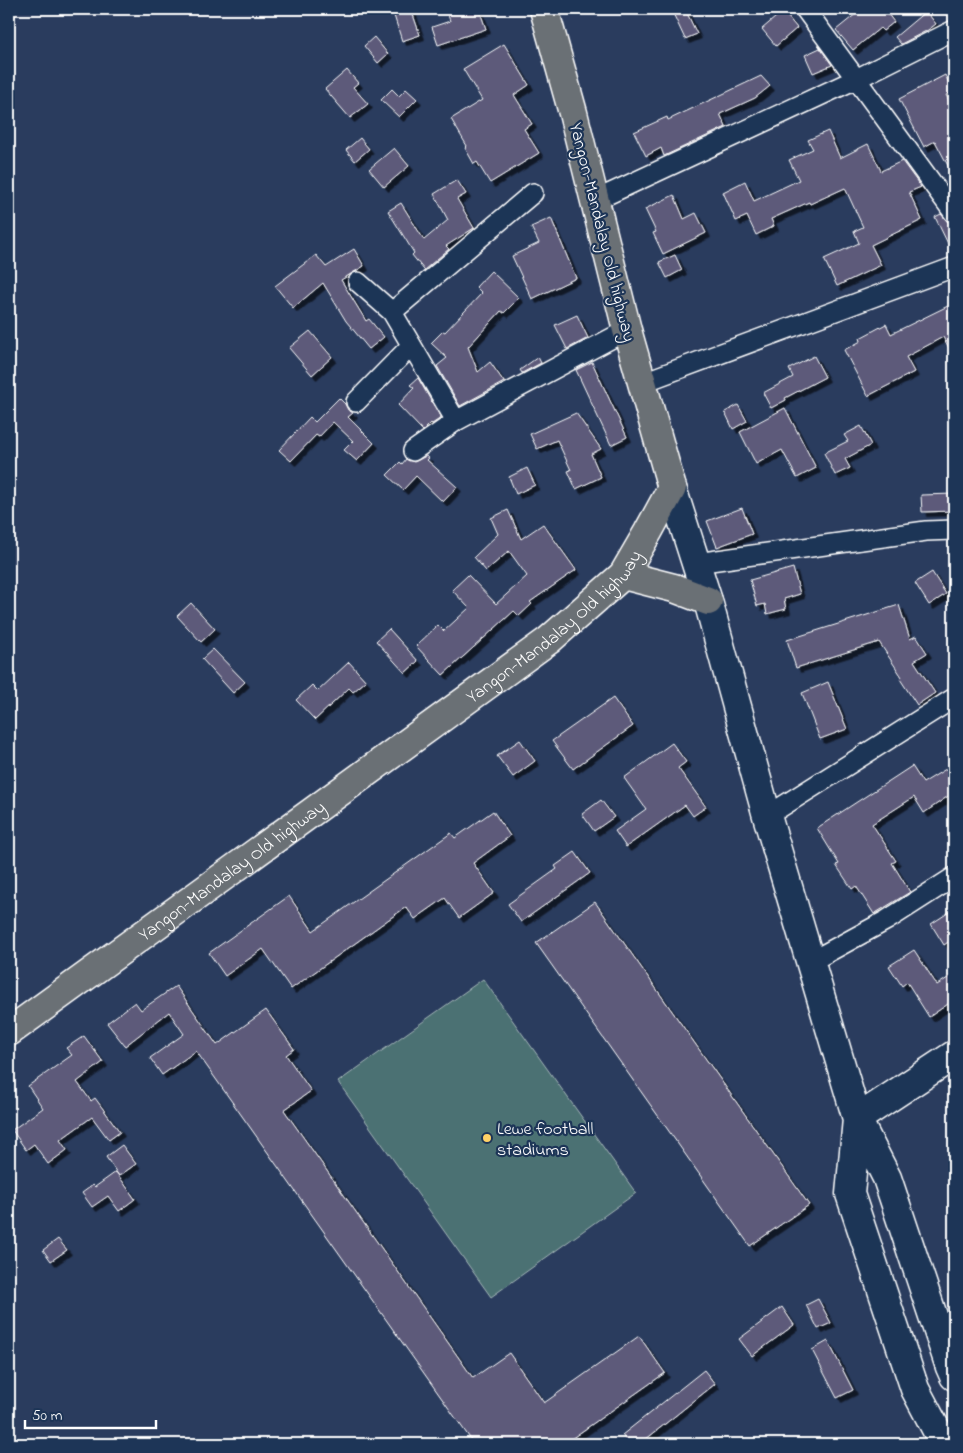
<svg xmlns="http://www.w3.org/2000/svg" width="963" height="1453" font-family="'Indie Flower',sans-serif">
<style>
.green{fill:#4c7173;stroke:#a6b8b9}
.building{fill:#5d5a7a;stroke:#fff;filter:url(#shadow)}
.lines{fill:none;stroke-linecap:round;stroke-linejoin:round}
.street-casing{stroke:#fff;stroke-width:22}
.secondary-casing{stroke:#fff;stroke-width:31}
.primary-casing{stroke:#fff;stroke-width:31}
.street{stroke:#1d3557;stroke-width:19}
.secondary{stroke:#1d3557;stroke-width:28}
.primary{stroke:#6b7074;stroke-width:28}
.poi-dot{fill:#ffd166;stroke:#1d3557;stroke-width:2}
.labels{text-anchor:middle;stroke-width:4.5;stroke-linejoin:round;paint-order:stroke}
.street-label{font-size:18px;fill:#fff;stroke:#1d3557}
.poi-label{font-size:18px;fill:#fff;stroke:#1d3557;text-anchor:start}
</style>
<defs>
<filter id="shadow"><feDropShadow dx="4.5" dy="4.5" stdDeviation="0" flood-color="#0009"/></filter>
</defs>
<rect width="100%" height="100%" fill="#2a3c5e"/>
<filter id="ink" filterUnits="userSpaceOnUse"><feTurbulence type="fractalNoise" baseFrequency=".02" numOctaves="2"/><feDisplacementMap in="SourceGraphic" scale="10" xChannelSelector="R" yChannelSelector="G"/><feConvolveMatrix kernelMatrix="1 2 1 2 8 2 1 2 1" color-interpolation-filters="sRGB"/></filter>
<g filter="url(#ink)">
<path class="green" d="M483,979L636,1193L491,1297L338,1082Z"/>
<path class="building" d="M392,9H411L420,35L402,41Z
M446,9H479L486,29L438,45L432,27L450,21Z
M671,9H685L697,34L685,39Z
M862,9H884L894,22L883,31L880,28L853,50L836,30Z
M783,11L797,28L776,46L762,29Z
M926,11L936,24L928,30L901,44L895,37Z
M374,37L388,54L378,63L364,46Z
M504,44L529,85L514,95L532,124L524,129L539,153L490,183L477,162L474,164L465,148L467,146L451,119L482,100L463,69Z
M820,48L832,65L813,73L805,55Z
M347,70L358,83L353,87L368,104L350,118L325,89Z
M945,75L953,91L946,95L954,110V177L935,141L924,147L899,99Z
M761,76L770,86L755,98L720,114L726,127L664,156L661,148L646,156L634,132L667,117L668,120Z
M392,89L399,96L406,89L417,99L399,117L381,100Z
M828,131L840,158L868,144L881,171L902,161L921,187L909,192L922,220L871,245L881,265L837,286L824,259L859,243L854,231L863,227L845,188L810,204L809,202L771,219L774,226L756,235L747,216L736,221L723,192L745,181L754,201L799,180L789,160L813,149L808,140Z
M360,138L369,149L355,161L346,150Z
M394,148L409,166L384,187L369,169Z
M457,180L466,194L457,199L474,228L446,246L449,249L424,270L412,255L414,253L388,211L401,203L424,240L448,220L434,194Z
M674,195L684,219L696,213L706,233L663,254L653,233L656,232L645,209Z
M941,214L949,223L954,224V256L935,217Z
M551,218L576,278L532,299L512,256L539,243L531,227Z
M354,249L364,266L341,280L366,321L369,319L384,337L369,349L346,321L323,283L293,308L275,286L316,255L326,267Z
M675,255L682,270L667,278L659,262Z
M491,271L519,298L504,313L501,311L468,347L478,372L490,362L504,382L460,406L437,366L447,358L431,343L443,331L445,332L482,293L476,287Z
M954,303V357L943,337L906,357L914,372L868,396L844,350L861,341L860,338L886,324L891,334Z
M577,315L588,338L567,349L555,325Z
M310,331L332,357L312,375L289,348Z
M814,356L825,377L785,398L786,400L771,408L763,393L793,377L789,369Z
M538,357L541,363L522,373L520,370Z
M592,362L627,437L611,445L576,370Z
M418,378L441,418L432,424L431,423L423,431L398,405L414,388L410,385Z
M339,398L345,404L348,410L353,413L348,417L374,443L357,461L344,450L353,441L333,422L319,437L316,435L291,461L279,450L310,417L315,422Z
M738,405L747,421L733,429L725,412Z
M785,408L816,468L797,478L782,450L756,464L740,432Z
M576,413L601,449L591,454L601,477L576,489L568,471L571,470L557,440L537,449L530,434Z
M861,426L871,445L845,459L850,468L835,475L824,453L848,441L844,435Z
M426,456L429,458L427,460L457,487L443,502L416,476L403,490L387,475L400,462L402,464L406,459L414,462Z
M527,468L535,485L516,494L509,477Z
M954,494V511L922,512L921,495Z
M742,508L752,534L717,547L707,521Z
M508,510L521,539L543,524L576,570L530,602L532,604L519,616L514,611L443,675L416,646L438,625L444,631L469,608L452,590L468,575L496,604L527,576L509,551L486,571L474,557L498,534L491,518Z
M793,568L800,594L784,599L786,609L767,614L765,604L757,606L750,580Z
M932,572L946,594L929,605L915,583Z
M191,603L215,629L201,642L177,616Z
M899,605L910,639L916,636L927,653L914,661L935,693L917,705L900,679L902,677L879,642L796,668L787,640Z
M389,629L418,661L405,673L376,641Z
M213,649L245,682L233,693L202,659Z
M349,662L366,681L353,692L349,688L315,720L296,700L312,685L318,691Z
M828,682L847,729L820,739L802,693Z
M613,698L633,726L573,769L552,741Z
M520,740L535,761L513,777L497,756Z
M672,743L686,762L678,768L706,807L693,816L685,805L626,847L615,831L646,809L624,778Z
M954,764V792L924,813L914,797L872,824L896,861L892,863L910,892L874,914L856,886L852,889L836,865L839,864L817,828L912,766L923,783Z
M601,800L614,817L594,831L582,814Z
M493,811L510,836L473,863L494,893L459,918L445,898L415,919L406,907L291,989L263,949L225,976L209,953L289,896L313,931L451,833L455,838Z
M575,852L590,873L521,922L508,904L557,869L555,866Z
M595,902L809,1205L750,1246L536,943Z
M954,909V938L944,945L931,924Z
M914,950L937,985L954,974V1000L929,1017L907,982L902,986L889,966Z
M176,986L217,1045L266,1010L294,1049L286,1055L311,1091L284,1110L473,1378L509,1353L544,1403L639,1336L665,1373L564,1444H474L196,1051L162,1075L150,1058L184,1034L169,1012L125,1046L107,1023L135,1002L141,1010Z
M84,1036L103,1062L77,1082L91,1101L95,1098L120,1132L109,1140L92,1117L60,1140L67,1150L48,1164L34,1144L26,1150L12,1130L43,1108L28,1086L72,1055L66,1048Z
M122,1145L136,1164L119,1176L106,1157Z
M116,1172L135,1199L119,1211L108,1196L92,1207L82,1193L93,1185L95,1187Z
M58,1239L67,1250L51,1261L43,1250Z
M818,1299L831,1323L818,1329L806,1305Z
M782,1307L794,1325L752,1356L739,1339Z
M828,1341L853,1390L837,1398L812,1350Z
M704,1370L715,1384L640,1444H629L622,1435Z"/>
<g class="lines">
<defs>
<path id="street" d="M805,9L954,213
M596,200L856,79L954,30
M358,282L392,312L456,421
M392,312L533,193
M641,383L954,267
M356,402L411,346
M413,451L456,421L627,330
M696,563L926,531L954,530
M767,816L954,698
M810,962L887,920L954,877"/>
<path id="secondary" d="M672,488L708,601L767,816L857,1119L887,1178L950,1367L954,1376
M857,1119L850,1194L915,1389L944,1444
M857,1119L954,1055"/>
<g id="primary">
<path d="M623,575L674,588L708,601"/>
<path id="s1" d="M9,1032L549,640L623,575L648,532L672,488L627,330L573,113L544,9"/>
</g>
</defs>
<use href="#street" class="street-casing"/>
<use href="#secondary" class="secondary-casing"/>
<use href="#primary" class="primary-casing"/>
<use href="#street" class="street"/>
<use href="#secondary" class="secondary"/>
<use href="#primary" class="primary"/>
</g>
</g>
<circle class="poi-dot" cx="487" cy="1138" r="5"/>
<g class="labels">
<g class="street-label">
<text transform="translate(603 232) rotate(76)" y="6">Yangon-Mandalay Old highway</text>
<text dy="6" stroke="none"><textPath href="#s1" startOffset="680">Yangon-Mandalay Old highway</textPath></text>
<text dy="6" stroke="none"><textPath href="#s1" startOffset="275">Yangon-Mandalay Old highway</textPath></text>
</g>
<g class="poi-label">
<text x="497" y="1134">Lewe football<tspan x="497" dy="21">stadiums</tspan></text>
</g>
</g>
<rect width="963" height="1453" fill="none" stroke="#1d3557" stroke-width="30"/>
<rect x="15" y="15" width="933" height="1423" fill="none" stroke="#fff" stroke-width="2" filter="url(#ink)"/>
<path d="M25 1420v8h131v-8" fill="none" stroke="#ffffff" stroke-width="2.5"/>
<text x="32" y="1420" font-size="15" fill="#ffffff" stroke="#1d3557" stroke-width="4" paint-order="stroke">50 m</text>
</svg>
